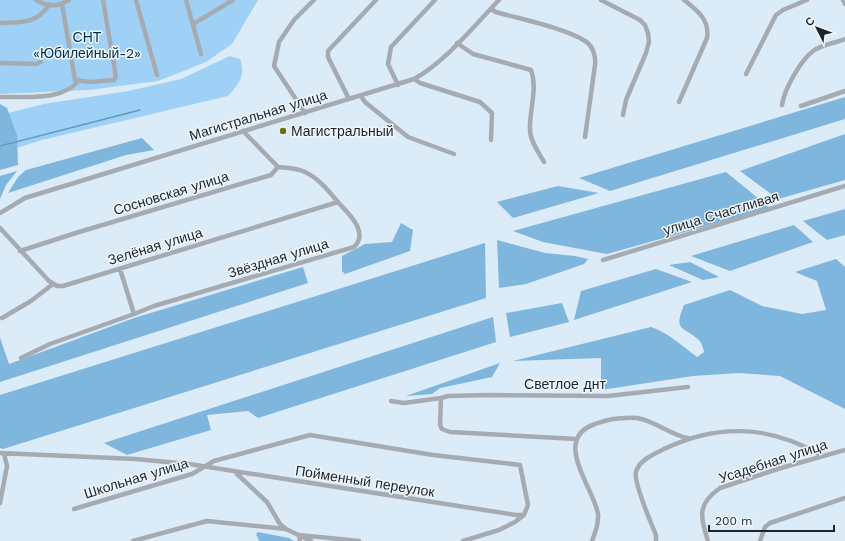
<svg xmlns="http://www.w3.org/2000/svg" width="845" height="541" font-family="'Work Sans',sans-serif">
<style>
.green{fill:#9fd1f6}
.forest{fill:#7eb6de}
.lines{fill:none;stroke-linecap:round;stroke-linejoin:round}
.stream{stroke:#629ac0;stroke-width:1.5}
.minor{stroke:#a5abb0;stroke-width:4.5}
.poi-dot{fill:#666f16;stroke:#eef7fe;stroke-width:1.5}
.labels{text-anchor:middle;stroke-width:3;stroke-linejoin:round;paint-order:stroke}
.park-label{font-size:14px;fill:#002f49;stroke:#eef7fe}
.street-label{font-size:14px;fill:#1d2327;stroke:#eef7fe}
.poi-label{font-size:14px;fill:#1d2327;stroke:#eef7fe;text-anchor:start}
</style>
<rect width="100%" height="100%" fill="#dbebf7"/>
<path class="green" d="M0,0H258L232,44L206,62L158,81L89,90L0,94Z
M230,56L240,59C246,75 239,84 228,96L42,140L0,153V115L44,104L128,91L181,79Z"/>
<path class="forest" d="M845,97V119L610,191L579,178Z
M0,104L7,108L17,135L18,165L0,170Z
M845,134V180L778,199L740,171Z
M142,138L154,150L126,155L8,193L18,177L26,170Z
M17,171L6,185L0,199V176Z
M726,172L770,208L607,254L543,242L513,231Z
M558,186L599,193L513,218L497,202Z
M845,209V235L827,240L803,221Z
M401,223L413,230L410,251L345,274L342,271V256L365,244L392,242Z
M794,225L813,242L730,271L691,256Z
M497,240L545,253L575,256L588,259L584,264L526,284L499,288Z
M485,243L486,298L3,449L0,448V395Z
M836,259L845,267V409L780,376L739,373L693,376L601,390V358L513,361L651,327C669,333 682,346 697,357L704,352C703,348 702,343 699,340C683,326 673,332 684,305L730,290L762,306L802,314L826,310L817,281L795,272Z
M690,262L719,277L703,280L669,265Z
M303,267L308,283L0,382V338L9,364L134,318Z
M656,269L692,282L574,320L581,291Z
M562,303L569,322L510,337L506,313Z
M493,317L496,342L258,418L248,411L207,415L211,430L127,455L104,443Z
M500,363L492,377L440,388L432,394L406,396Z
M258,532L289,538L294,541H259L256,534Z"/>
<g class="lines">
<path class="stream" d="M0,146L140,110"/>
<path class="minor" d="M36,0C48,7 57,7 69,0
M136,0L157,75
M186,0L201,54
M601,0L640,20L645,25L648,33L649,42L646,53L626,100L623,115
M843,0L845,4
M62,4L75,80L90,82L114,80L116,77L103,0
M491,9L496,12C520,19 565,28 585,41C593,46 596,56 595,65L585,137
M0,23C19,22 37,24 48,6
M193,24L233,0
M457,43L473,54L531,70C538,89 529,111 530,130C530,141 539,153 544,162
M0,63L36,64L41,62
M746,74L776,15L783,10L807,0
M414,79L420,83L480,102L492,113L491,140
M398,85L388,64L391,47L435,0
M361,96L365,102L408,137L454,154
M0,97C24,96 63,102 79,80
M349,99L328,57V51L376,0
M679,102L707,38C710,20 697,10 684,0
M782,105C784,90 800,61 813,51C821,45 835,43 845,39
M801,106L845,91
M305,113L274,66L279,42L294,20L314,0
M0,213L25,198L414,79C445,62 474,26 499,0
M0,228L49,281L57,286H63L338,202
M20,251L79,232L271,175L278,167L243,131
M603,260L845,186
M120,269L134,314L154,306L354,247C370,232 347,212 337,201C328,190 318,178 305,172C297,168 287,168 278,167
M2,318L31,301L53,284
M21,358L50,344L134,314
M441,398L448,396L487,395L608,396L688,387
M391,401L404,403L441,398L440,425L442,429L450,432L576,439
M0,453L135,459L189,464L516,515H524
M236,473L267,502L280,524L286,529L311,541
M0,503L7,466L4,454
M74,509L192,474L214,461L310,435L433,455L520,465L528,505L524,515L515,522L499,530L463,541
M133,541L207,521L286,529
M300,541L299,535L359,541
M592,541C595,533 599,524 598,514C594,488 551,439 595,424C608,419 623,417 637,418C656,421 670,435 688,438
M656,541V535C651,523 633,481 636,472C639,460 654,454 664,449C718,423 769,425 821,455
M708,541C700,517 697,504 720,488L781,468L845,450
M760,541L765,527L770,523L845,498"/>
</g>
<circle class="poi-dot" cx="283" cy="131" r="4"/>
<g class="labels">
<g class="park-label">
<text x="87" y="42">СНТ<tspan x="87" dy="16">«Юбилейный-2»</tspan></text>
</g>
<g class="street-label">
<text transform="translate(258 115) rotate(-17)" y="5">Магистральная улица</text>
<text transform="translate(171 193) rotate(-17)" y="5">Сосновская улица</text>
<text transform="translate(721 213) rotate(-17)" y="5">улица Счастливая</text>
<text transform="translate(155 246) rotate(-17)" y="5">Зелёная улица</text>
<text transform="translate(278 258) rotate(-17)" y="5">Звёздная улица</text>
<text x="565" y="389">Светлое днт</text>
<text transform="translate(773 461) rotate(-18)" y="5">Усадебная улица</text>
<text transform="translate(136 478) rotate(-17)" y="5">Школьная улица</text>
<text transform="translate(365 481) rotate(9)" y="5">Пойменный переулок</text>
</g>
<g class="poi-label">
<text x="291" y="136">Магистральный</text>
</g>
</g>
<g transform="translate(817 28) rotate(312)" stroke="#eef7fe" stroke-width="3" paint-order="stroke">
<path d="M0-3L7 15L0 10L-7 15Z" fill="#1d2327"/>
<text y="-6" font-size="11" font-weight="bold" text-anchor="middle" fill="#1d2327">С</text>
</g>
<path d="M709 525v6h125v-6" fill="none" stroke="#1d2327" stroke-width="2"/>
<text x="715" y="525" font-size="12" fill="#1d2327" stroke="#eef7fe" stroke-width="3" paint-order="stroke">200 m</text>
</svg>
